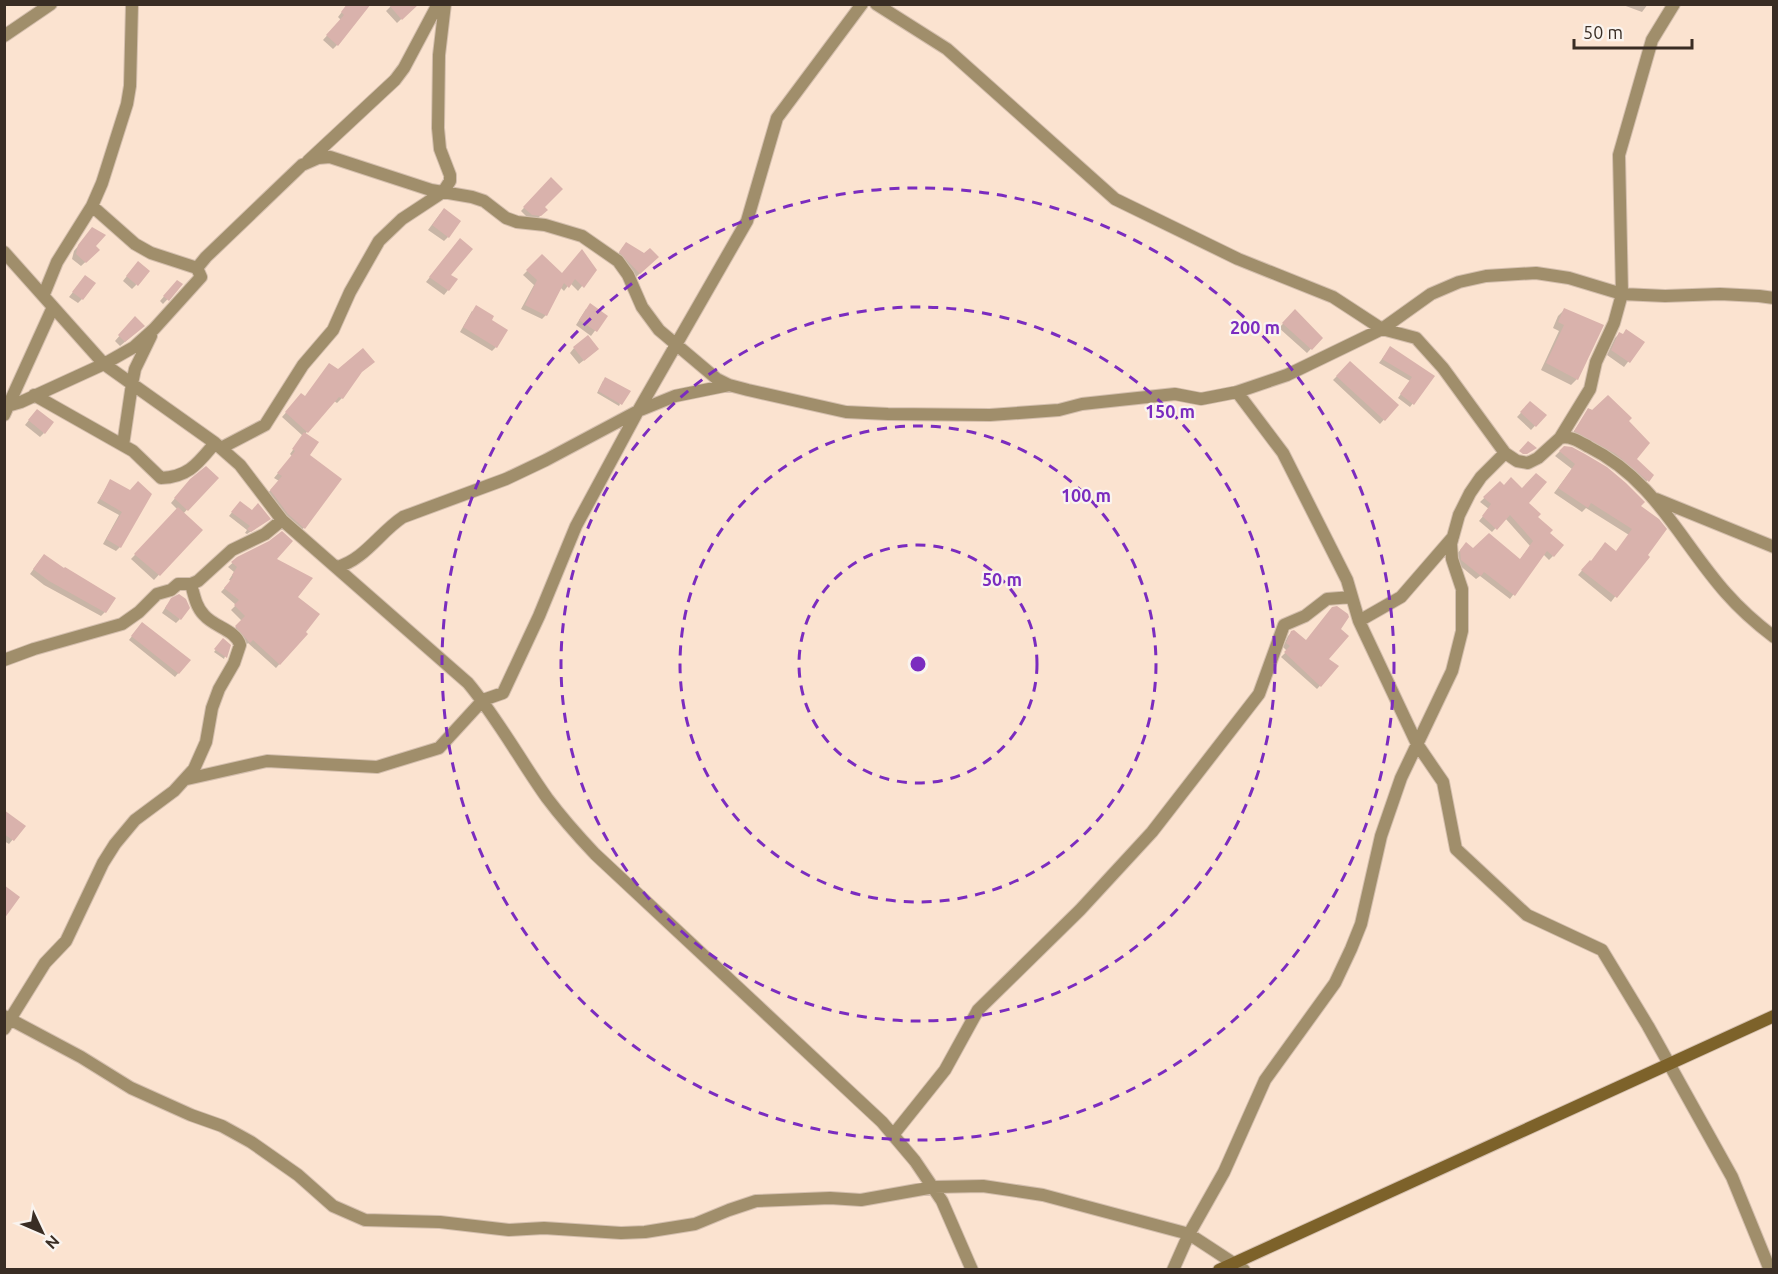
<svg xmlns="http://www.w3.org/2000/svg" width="1778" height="1274" font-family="Ubuntu,sans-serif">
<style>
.shadow{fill:#0003}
.building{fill:#d9b2ac}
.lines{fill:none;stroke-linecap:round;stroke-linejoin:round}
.minor-casing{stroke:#d4bfae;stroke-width:14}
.secondary-casing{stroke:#d4bfae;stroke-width:14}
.minor{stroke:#a08e6b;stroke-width:12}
.secondary{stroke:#7d622a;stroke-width:12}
.ring{fill:none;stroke:#7b2cbf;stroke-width:3;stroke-dasharray:10 8}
.centre{fill:#7b2cbf;stroke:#faf4ef;stroke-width:3}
.ring-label{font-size:18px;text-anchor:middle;font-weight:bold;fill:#7b2cbf;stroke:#faf4ef;stroke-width:4.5;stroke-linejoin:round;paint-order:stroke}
</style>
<rect width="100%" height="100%" fill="#fbe3d0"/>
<path class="shadow" d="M348,4L337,45L333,49L323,40L341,20L338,17Z
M393,4L414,7L397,23L386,11Z
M1648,4L1642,12L1623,5V4Z
M551,179L543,207L546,210L537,219L528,218L521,211Z
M440,214L448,237L444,241L428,230Z
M88,234L94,254L81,266L72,259L74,251Z
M456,244L449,275L456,280L444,295L426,282Z
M623,247L657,257L636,277L617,256Z
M542,256L562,275L595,270L578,291L570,283L564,291L560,287L546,315L542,319L521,309L534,285L523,275Z
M134,267L136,285L132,289L123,281Z
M85,277L82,299L78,303L69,297Z
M181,285L163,304L160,301L173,286Z
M586,309L606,316L591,336L576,325Z
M1564,310L1577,379L1571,385L1541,370L1559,331L1553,328L1558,316Z
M472,311L490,321L496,347L492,351L460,332Z
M1295,311L1321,338L1307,353L1279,328Z
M135,318L139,330L120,346L115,341Z
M1619,334L1643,342L1624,367L1607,355L1615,338Z
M574,348L593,353L579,364L570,353Z
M1390,348L1433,377L1410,407L1398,398L1410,381L1379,363Z
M1350,363L1397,405L1380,424L1333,380Z
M338,371L360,373L342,398L337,403L334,401L305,434L312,519L300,532L266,495L279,481L274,478L292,456L290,454L303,436L282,417L297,400L304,398Z
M603,381L620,404L619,406L597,393Z
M1530,403L1545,415L1531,430L1517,417Z
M1589,409L1627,421L1634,459L1652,475L1642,486L1570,437Z
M33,415L44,433L40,437L25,425Z
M1564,447L1639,506L1646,555L1611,602L1578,575L1585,567L1616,552L1629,535L1586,508L1582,512L1554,493L1572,469L1555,456Z
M216,478L183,514L200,530L154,580L131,559L178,510L171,503L186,485Z
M110,481L130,492L120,547L116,551L103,544L119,515L97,503Z
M1500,483L1527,504L1548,533L1553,556L1549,560L1543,554L1510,599L1480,576L1476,579L1458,564L1456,555L1462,548L1519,561L1530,546L1505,518L1492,532L1479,521L1489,509L1480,502Z
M237,506L252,512L265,522L247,534L245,533L247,530L229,516Z
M238,558L275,559L296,598L306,634L276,668L248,643L245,646L232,631L242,621L231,610L236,605L221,592L231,581L229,580L234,572L228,567Z
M40,560L105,612L101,616L44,585L30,574Z
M167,605L180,619L176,623L162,613Z
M139,627L189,660L175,677L129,640Z
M1339,630L1327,660L1337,667L1317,689L1281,657L1287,651L1283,647L1288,636L1292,632L1306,641Z
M223,640L229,646L224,659L214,652Z
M4,812L24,826L9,844L4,841Z"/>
<path class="building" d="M347,4H371L338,46L326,35L344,15L341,12Z
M388,4H419L402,20Z
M551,177L563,189L545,207L548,210L541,216L532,215L523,207Z
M444,208L461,221L449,238L432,225Z
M92,227L106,235L96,246L100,250L86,263L76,254L78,245Z
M460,238L473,249L451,275L458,279L449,291L429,277Z
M626,242L644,253L650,248L659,257L640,274L619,252Z
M582,249L597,270L584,288L575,279L569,288L564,283L547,316L525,305L537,280L526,270L542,254L562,273Z
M138,261L150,271L138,286L126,276Z
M85,275L96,283L83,300L72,292Z
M177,280L183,284L169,301L163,296Z
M590,303L608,316L597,332L579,320Z
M476,305L494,316L492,320L508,330L497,348L463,327Z
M1564,308L1604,325L1578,380L1546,363L1564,325L1558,322Z
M1295,309L1323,338L1312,350L1282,323Z
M135,316L145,326L125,342L118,335Z
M1626,329L1645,342L1630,363L1611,350L1619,332L1623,334Z
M588,335L599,349L584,361L573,347Z
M1390,346L1435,376L1414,405L1400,394L1412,377L1382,359Z
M363,348L375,362L362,372L343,399L339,397L308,433L285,412L301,393L305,396L329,363L338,369Z
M1350,361L1399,405L1385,421L1336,376Z
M605,377L631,391L622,405L598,391Z
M1608,395L1632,418L1629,421L1650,443L1637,459L1654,475L1649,482L1616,454L1574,431L1588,408L1592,410Z
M1530,401L1547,415L1536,427L1520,412Z
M37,409L54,422L45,434L28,420Z
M304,432L319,442L310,455L342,479L305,529L288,514L270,490L282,476L277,473L295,451L292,449Z
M1528,441L1537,448L1527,454H1523L1519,451Z
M1564,446L1572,447L1585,454L1607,467L1626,483L1645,502L1641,506L1659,519L1667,529L1648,555L1650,557L1617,598L1581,570L1590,560L1591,561L1605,542L1616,551L1632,529L1591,503L1588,508L1558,488L1575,464L1559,451Z
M206,466L219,478L188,511L174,498L190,479Z
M1536,473L1547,482L1529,503L1541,514L1538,517L1553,530L1550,533L1564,545L1554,557L1547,551L1515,596L1484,572L1481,576L1461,560L1460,550L1466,542L1473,548L1489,533L1520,559L1533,541L1510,515L1497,530L1482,516L1491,504L1483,497L1500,481L1504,485L1511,477L1522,488Z
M110,479L130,490L138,481L152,494L121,548L106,539L122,512L100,499Z
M240,501L252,510L258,503L271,519L251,532L247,529L250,526L231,512Z
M178,507L203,530L160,576L134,554Z
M282,531L293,541L277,559L313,578L298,597L320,614L306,632L308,634L280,665L253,640L250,643L235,626L245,616L234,605L239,600L224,588L233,577L232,575L237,567L231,562L237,557L269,541Z
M44,554L64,568L65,567L116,598L106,613L49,581L33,569Z
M179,594L186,599L190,608L181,620L165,608L171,598Z
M1337,606L1348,614L1349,617L1341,629L1349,636L1329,659L1339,666L1321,687L1284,652L1290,646L1286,643L1291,631L1294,630L1306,640L1332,607Z
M142,622L191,660L179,674L131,636Z
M223,638L231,645L227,658L214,649Z
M4,810L26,826L14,841L4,834Z
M4,885L20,897L4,919Z"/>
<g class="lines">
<defs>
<path id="minor" d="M876,4L947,49L1115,199L1238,259L1333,297L1382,329L1416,338L1443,368L1505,453L1517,461L1528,463L1538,458L1560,438L1590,389L1596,362L1614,323L1622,294L1619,155L1652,40L1674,4
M4,36L51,4
M308,161L395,80L404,68L438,4
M92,206L135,244L151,253L197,268
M4,252L104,364L215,443L240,465L282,520L468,683C498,719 520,760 547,798C562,818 578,836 595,854L882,1122L915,1161L942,1201L972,1270
M44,294L57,262L92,206L102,183L127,104L130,86L132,4
M1237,392L1283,453L1347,580L1359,621L1401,597L1453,537
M34,395L133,451L161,478C189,477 198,463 215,443
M4,407L21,402L104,364L134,347L154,329L201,277L197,268L206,257L302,165L318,158L330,157L431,190L472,197L484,201L506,218L517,222L545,225L582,236L618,261L628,275L642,307L659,330L717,379L729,385L748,390L846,412L888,414L990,415L1059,410L1082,404L1175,394L1201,399L1237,392L1287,375L1382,329L1431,294L1459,282L1486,276L1536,273L1569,278L1622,294L1665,296L1720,294L1759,296L1774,298
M4,415L53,307
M1560,438C1570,435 1580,442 1589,447C1655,480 1680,541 1726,593C1740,609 1757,624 1774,637
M123,445L132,384L135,369L151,336
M221,448L265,425L303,365L333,330L350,292L379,241L402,219L443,192L450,181V175L440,149L438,128L439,55L445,4
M1656,499L1774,547
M337,567C364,560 380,532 403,517L506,479L546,460L638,411L675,396L729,385
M1359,621L1417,744L1443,782L1456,849L1527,915L1602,950L1648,1026L1732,1177L1770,1270
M4,660L34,649L122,624L139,612L157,594L171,590L178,584H191L198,581L232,550L265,534L282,520
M187,779L267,761L377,767L439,748L483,700L503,693L539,616L576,526L638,411L747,221L777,118L862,4
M4,1016L81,1057L131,1088L191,1115L222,1126L251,1142L298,1175L333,1206L365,1220L440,1222L509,1230L544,1228L621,1233L645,1232L695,1224L729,1210L756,1201L830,1198L861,1200L934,1187L983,1186L1043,1195L1189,1234L1244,1270
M4,1029L45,963L66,941L103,863L115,844L135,820L174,791L194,769L206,742L212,708L219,689L234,663L240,645C236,630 214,627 204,615C196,607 194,595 191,584
M893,1135L945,1070L978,1010L1080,910L1152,832L1259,694L1284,625L1305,616L1327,599L1352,597
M1173,1270L1189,1234L1224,1172L1265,1080L1335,983L1351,949L1361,924L1381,836L1401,778L1452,671L1462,631V589L1452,559L1451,544L1459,515L1470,493L1481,477L1505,453"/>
<path id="secondary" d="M1219,1270L1774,1016"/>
</defs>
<use href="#minor" class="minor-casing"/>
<use href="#secondary" class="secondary-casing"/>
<use href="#minor" class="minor"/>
<use href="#secondary" class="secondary"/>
</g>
<g class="ring">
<circle cx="918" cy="664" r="119"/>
<circle cx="918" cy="664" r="238"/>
<circle cx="918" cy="664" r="357"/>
<circle cx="918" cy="664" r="476"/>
</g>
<circle cx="918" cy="664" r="9" class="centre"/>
<g class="ring-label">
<text x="1255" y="334">200 m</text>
<text x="1170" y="418">150 m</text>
<text x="1086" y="502">100 m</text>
<text x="1002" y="586">50 m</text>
</g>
<rect width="1778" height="1274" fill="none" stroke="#392d24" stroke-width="12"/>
<g transform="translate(42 1232) rotate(134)" stroke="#faf4ef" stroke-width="4.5" paint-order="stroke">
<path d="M0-4.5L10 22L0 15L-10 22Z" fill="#392d24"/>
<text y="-9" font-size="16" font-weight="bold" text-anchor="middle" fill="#392d24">N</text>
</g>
<path d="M1574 39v9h118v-9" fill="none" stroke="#392d24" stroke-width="3"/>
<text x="1583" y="39" font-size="18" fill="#392d24" stroke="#faf4ef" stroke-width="4.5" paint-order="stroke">50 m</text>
</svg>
